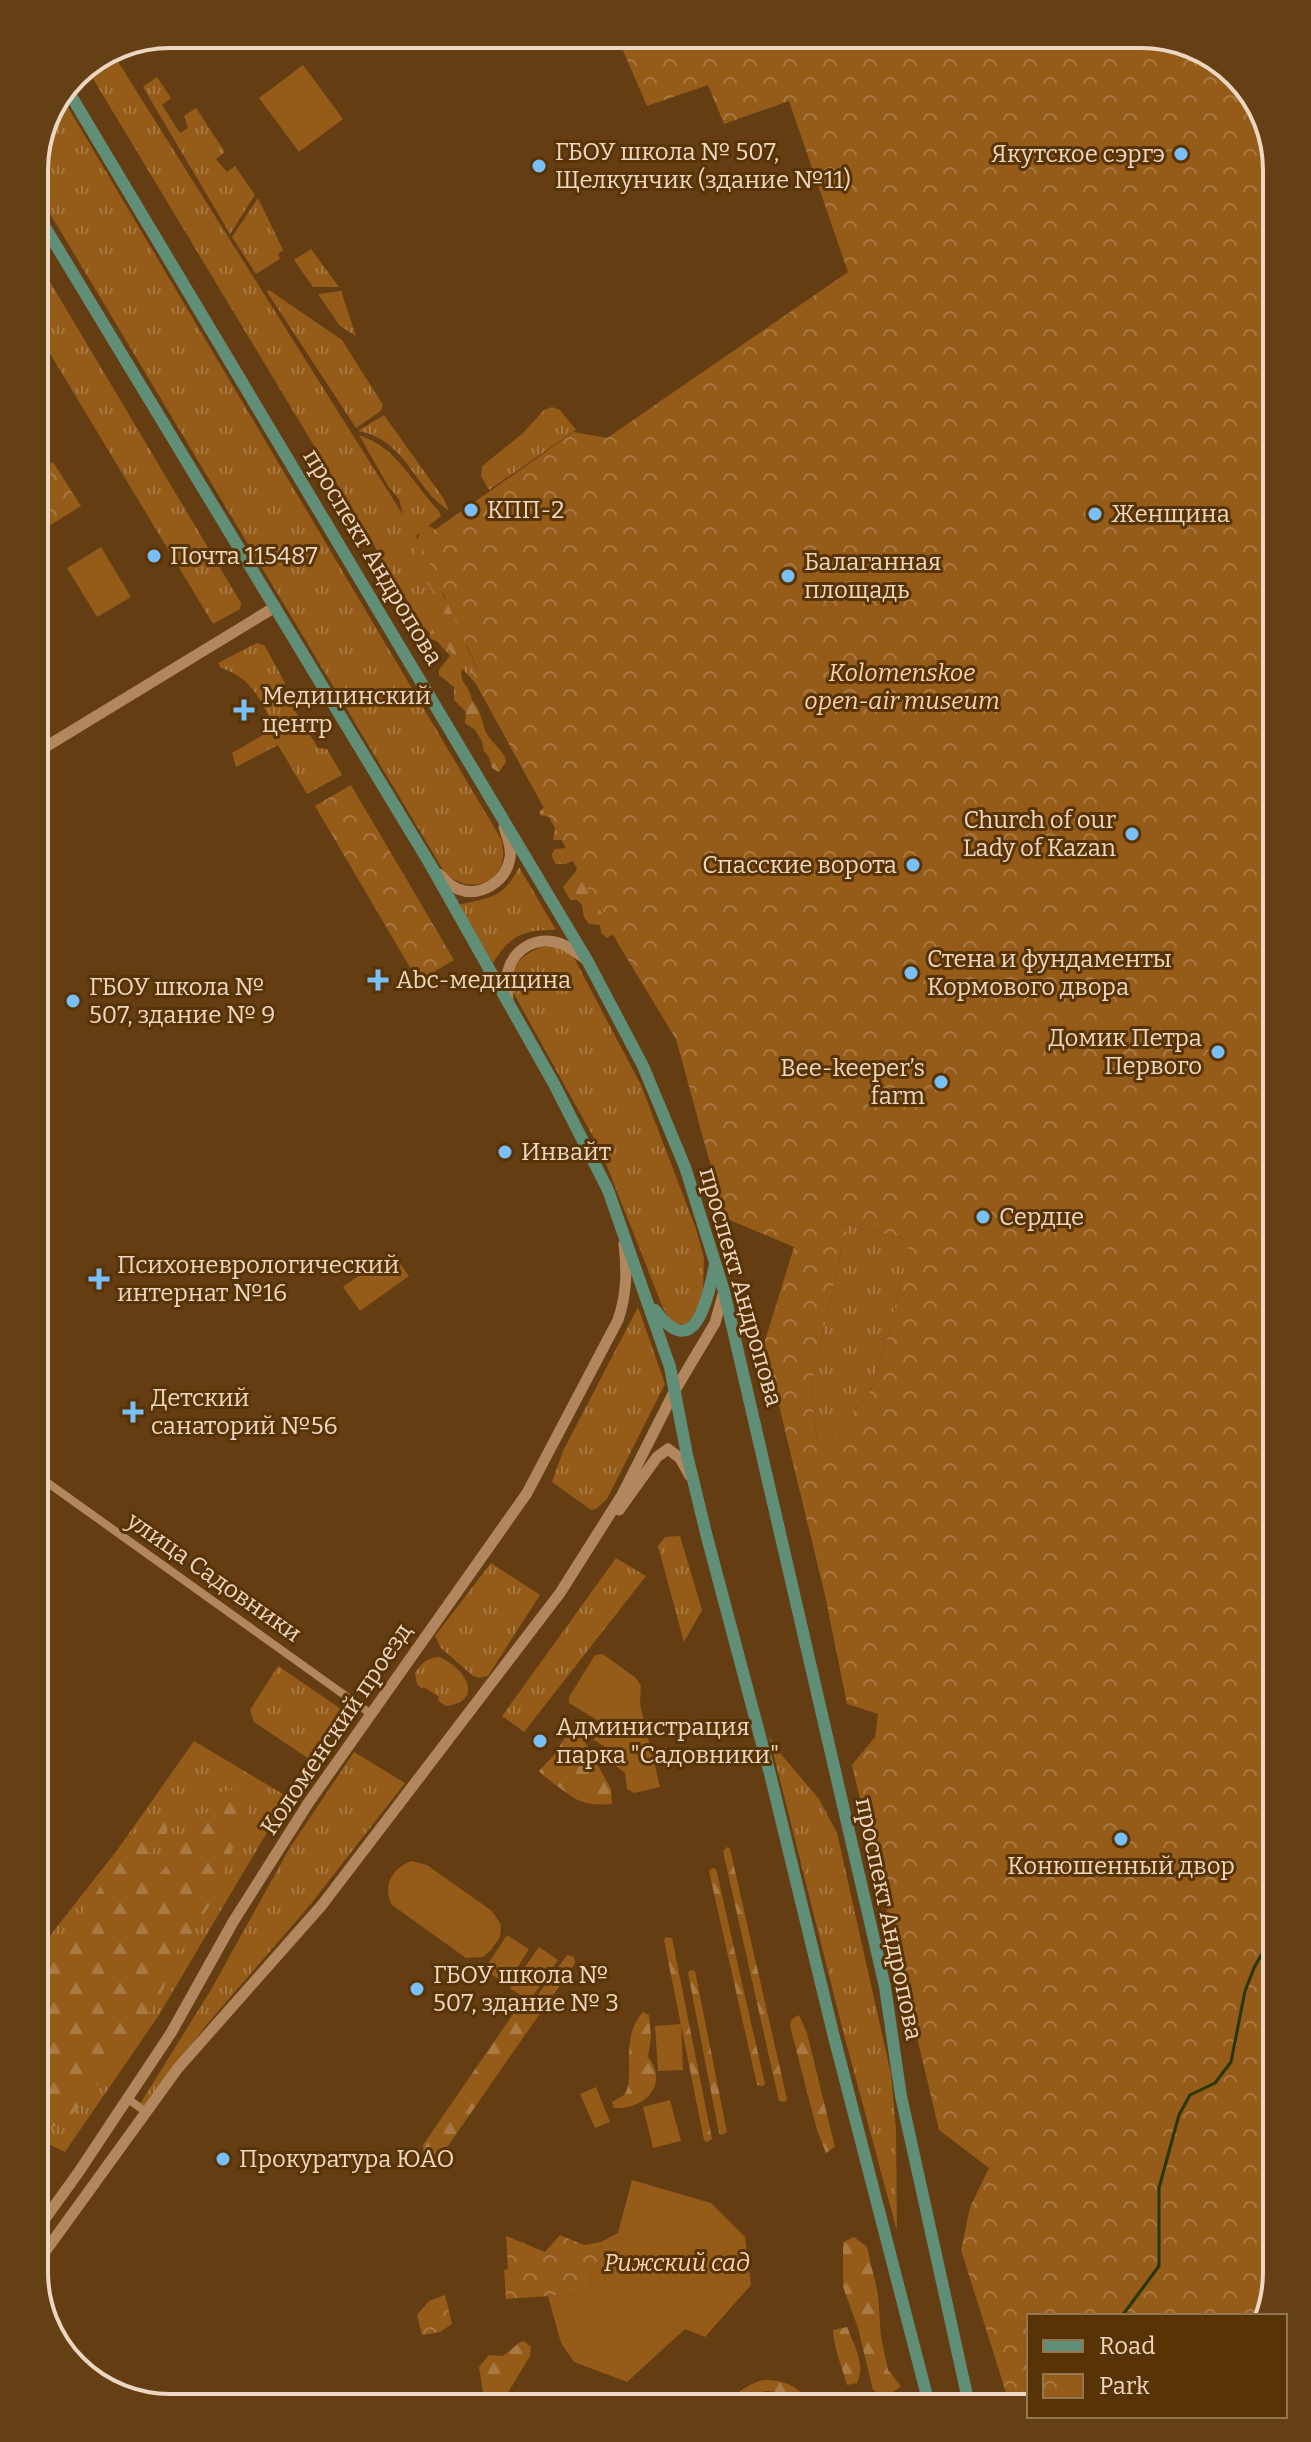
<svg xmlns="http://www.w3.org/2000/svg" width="1311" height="2442" font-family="Bitter,serif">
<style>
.grass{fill:url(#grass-tufts)}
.forest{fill:url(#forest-firs)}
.park{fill:url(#park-crowns);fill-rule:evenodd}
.garden{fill:#955b19}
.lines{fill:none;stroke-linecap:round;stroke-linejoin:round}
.stream{stroke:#283603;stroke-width:3}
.street{stroke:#b2875e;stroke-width:8}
.secondary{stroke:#b2875e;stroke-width:11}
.primary{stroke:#608e77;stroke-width:12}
.poi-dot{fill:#79bff8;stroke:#583305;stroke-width:3}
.labels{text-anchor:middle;stroke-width:6;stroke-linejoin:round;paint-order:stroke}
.poi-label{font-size:24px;fill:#eed7c2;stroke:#583305;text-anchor:start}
.street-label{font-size:24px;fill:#eed7c2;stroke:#583305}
.park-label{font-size:24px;font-style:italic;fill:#f8d3b1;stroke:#583305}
.rim{fill:none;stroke:#eed7c2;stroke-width:4}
</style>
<defs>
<pattern id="grass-tufts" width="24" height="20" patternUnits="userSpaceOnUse" patternTransform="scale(2)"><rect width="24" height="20" fill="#955b19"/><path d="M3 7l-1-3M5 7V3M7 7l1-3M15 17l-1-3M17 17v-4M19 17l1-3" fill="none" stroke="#a97943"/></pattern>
<pattern id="forest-firs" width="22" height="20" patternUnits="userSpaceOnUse" patternTransform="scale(2)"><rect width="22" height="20" fill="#955b19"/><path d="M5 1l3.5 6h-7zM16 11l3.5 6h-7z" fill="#a97943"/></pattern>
<pattern id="park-crowns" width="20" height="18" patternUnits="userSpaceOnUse" patternTransform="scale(2)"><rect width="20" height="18" fill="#955b19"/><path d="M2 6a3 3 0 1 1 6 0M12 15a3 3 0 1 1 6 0" fill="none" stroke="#a97943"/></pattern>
</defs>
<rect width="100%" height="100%" fill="#643d13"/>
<path class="grass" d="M110,49L403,515L399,499L388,486L359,435C398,448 412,483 439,511L441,516L416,536L477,669L468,675L422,625L89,72L103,54Z
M157,77L171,98L162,105L180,133L188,128L184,116L196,108L225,152L216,159L227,172L235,166L255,195L230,234L143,87Z
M63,99L501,839C513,878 474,899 445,873L34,187V161Z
M258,198L283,250L278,254L280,259L256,274L232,237Z
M311,249L339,287H313L294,260Z
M34,255L241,603L240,609L213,624L34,327Z
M269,290L342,340L383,405L381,411L356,428L267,292Z
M341,291L356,336L340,326L318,294Z
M552,407L560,410L576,430L489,490L481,476L482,466L523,433L544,410Z
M384,415L444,499L449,511C442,505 434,500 429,493C407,466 395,438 358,431Z
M257,643L265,646L285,683L283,691L318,748L327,749L342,775L307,794L278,745L236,767L232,753L275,728C260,701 253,678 221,668L218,663Z
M519,867L556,930C524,929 510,935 493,963L458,905C489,898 504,898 519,867Z
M542,947H556L573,956L641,1085L696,1229L704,1258L703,1290L697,1312L686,1324C673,1326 669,1319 663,1308L601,1151L513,992C507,969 521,954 542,947Z
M847,1225L901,1237L909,1250L887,1339L871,1390L832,1438L825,1444H820L817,1441L811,1386Z
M638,1307L665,1384L607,1499L596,1509L591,1510L552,1482L563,1451Z
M680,1536L702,1610L684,1642L658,1546L665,1537Z
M616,1558L646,1576L524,1732L502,1716Z
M491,1563L540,1595L488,1676L479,1678L473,1676L441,1648L435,1636Z
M439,1657C463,1666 487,1701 446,1706L438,1701L439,1697L424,1687L422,1689L417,1684L415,1673C422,1663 426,1658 439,1657Z
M278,1666L341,1709L343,1715L312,1761L254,1722L250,1710Z
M769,1736L780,1753L819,1799L837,1833L891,2074L896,2130L897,2231L843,2031Z
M194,1741L288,1797L159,2015L65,2152L34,2137V1956L118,1849Z
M354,1752L405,1783L310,1905L208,2023L144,2106L140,2104L212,1988L289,1849Z"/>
<path class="forest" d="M429,526L437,530L470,644L461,646L458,649L464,661C456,685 468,680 472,700C480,708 481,719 485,730C488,739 500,748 505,757L506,762L499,772L492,768L489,757L484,751L482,741L475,730L465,723L466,712L454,700V687L439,675V670L452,653L445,644L428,638L433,627L428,616V608L434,601L447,599L448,592L434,595L429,585L425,583L430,573V565L423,558L415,556L414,552L421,529Z
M578,788L589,797L595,791L603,789L611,800L629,806C639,830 620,830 618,849L611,854L608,862C615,870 617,872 611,881L619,902L613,920L616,933L607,938L601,933L600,925L589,924L584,917L582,905L577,900H570L563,887L576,871L579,861L576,859L566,864H556C552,858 550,855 555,849L566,848L568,840H553L557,819L540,815V811L547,805L544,800L546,793L570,795Z
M580,1733L611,1789L612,1804C602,1805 590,1805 580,1801C574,1799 544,1777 539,1771L555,1754L567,1734Z
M241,1788L249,1800V1816L239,1828L233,1848L215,1896L193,1932L177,1950L163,1990L153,2007L134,2036L119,2047L106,2074L75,2112L52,2128L34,2121V1971L79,1917L143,1826L169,1806L167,1833L143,1860L139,1875L148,1889C173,1857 199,1827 220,1792Z
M727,1847L730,1849L787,2099L785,2102L779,2101L723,1851Z
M713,1868L716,1869L765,2084L763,2086L757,2085L709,1871Z
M666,1937L672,1938L712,2139L707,2142L704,2140L664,1940Z
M567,1955L574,1957L575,1963L443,2153L436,2159L428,2158L424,2153L423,2145L522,2001L537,1996Z
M690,1970L695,1971L727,2132L722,2135L719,2133L688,1973Z
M643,2012L649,2015L651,2037L648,2057C670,2085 644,2110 614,2108L612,2102C614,2101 622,2096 624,2095C637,2078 618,2040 643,2012Z
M799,2015L807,2033L835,2147L826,2153L817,2130L790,2026L792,2019Z
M854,2237L867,2247L878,2294L881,2337L888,2370L901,2386C891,2395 884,2396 873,2390L858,2328L843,2287V2242Z
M847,2327C854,2345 866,2364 857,2383L847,2385C842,2366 834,2350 833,2330Z
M524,2341L531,2347L530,2356L501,2404L485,2405L479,2367L489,2355L503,2356L520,2342Z
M764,2380C783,2380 797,2385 808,2401H794L777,2392L765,2391L754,2395L745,2402H731C739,2389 750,2384 764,2380Z"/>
<path class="park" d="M1151,34L1217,57L1267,117L1277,170V2273L1264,2316H1029V2399H1008L961,2250L970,2207L989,2168L939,2130L852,1765L875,1737L878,1714L847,1704L825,1595L764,1344L794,1247L725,1218L676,1039L620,947L476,684L468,675L477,668L419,541L574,432L607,438L848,272L789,101L724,124L708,85L647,106L618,39ZM847,1225L901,1237L909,1250L887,1339L871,1390L832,1438L825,1444H820L817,1441L811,1386Z
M53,462L81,506L44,529L34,514V474Z
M351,785L454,960L418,981L315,806Z
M560,2235L584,2245L601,2242L605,2255L590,2270L592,2284L580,2294L506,2299L504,2270L508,2269L506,2236L545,2252Z
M445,2295L452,2324L440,2332L422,2335L417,2315L429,2301Z"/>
<path class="garden" d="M303,65L343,119L299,152L259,98Z
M101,547L131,597L97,617L67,568Z
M392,1252L409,1276L360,1311L343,1287Z
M603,1654L636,1678L641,1686L640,1704L660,1787L634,1793L627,1789L625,1773L611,1762L609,1757L612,1751L594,1740L595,1734L602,1723L569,1703V1697L595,1655Z
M411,1861L427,1865L492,1911L501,1925L500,1937L491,1950L483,1957L466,1958L392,1905C382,1887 392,1868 411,1861Z
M507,1935L529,1949L507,1984L484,1970Z
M539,1947L558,1960L529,2001L510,1988Z
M681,2024L683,2070L658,2071L655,2026Z
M596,2087L610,2122L595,2128L580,2094Z
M670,2100L681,2141L653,2148L643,2107Z
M632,2180L711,2203L745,2237L751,2285L705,2337L685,2329L627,2382L574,2362L561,2343L548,2296L580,2294L592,2284L590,2270L605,2255L601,2242L618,2233Z"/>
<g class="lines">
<path class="stream" d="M1122,2316L1159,2266V2188L1179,2115L1190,2095L1215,2083L1231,2062L1245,1991L1254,1968L1263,1952L1277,1938"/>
<path class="street" d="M34,1473L371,1714
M128,2099L146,2112"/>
<path class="secondary" d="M34,754L275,607
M439,874C445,880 450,886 458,889C481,898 506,881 510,858C512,847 507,837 504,827
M508,1003C508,993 505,980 508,971C514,948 537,936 559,943C569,946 578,954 587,960
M619,1510L657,1457L668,1449L680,1458L690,1476
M34,2234L78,2173L171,2033L233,1922L309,1802L527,1493L618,1320C627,1294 627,1270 624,1244
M34,2267L178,2068L322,1905L560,1593L622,1495L674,1392L715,1323L724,1291"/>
<path class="primary" d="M67,89L587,960L643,1066L685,1167L724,1291L885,1987L901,2096L968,2400
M34,209L430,864L554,1084L608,1190L670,1367L687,1455L707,1537L770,1774L834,2037L928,2400
M655,1310C695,1365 708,1297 715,1265"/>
</g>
<g class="poi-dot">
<circle cx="1181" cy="154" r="8"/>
<circle cx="539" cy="166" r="8"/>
<circle cx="471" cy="510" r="8"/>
<circle cx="1095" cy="514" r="8"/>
<circle cx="154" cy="556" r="8"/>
<circle cx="788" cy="576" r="8"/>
<path d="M240 698h8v8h8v8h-8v8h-8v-8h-8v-8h8z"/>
<circle cx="1132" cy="834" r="8"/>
<circle cx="913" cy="865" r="8"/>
<circle cx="911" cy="973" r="8"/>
<path d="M374 968h8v8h8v8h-8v8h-8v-8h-8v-8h8z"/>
<circle cx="73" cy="1001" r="8"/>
<circle cx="1218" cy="1052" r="8"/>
<circle cx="941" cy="1082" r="8"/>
<circle cx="505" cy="1152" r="8"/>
<circle cx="983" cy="1217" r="8"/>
<path d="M95 1267h8v8h8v8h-8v8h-8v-8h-8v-8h8z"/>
<path d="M129 1400h8v8h8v8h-8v8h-8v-8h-8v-8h8z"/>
<circle cx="540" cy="1741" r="8"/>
<circle cx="1121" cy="1839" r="8"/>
<circle cx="417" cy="1989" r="8"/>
<circle cx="223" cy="2159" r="8"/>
</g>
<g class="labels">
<g class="poi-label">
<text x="555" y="160">ГБОУ школа № 507,<tspan x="555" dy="28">Щелкунчик (здание №11)</tspan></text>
<text x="1165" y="162" text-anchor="end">Якутское сэргэ</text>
<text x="487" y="518">КПП-2</text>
<text x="1111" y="522">Женщина</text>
<text x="170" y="564">Почта 115487</text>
<text x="804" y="570">Балаганная<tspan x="804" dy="28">площадь</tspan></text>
<text x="262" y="704">Медицинский<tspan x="262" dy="28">центр</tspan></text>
<text x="1116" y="828" text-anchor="end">Church of our<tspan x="1116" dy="28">Lady of Kazan</tspan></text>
<text x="897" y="873" text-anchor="end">Спасские ворота</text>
<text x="927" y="967">Стена и фундаменты<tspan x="927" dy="28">Кормового двора</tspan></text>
<text x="396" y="988">Abc-медицина</text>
<text x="89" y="995">ГБОУ школа №<tspan x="89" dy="28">507, здание № 9</tspan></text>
<text x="1202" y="1046" text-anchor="end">Домик Петра<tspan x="1202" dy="28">Первого</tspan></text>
<text x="925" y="1076" text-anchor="end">Bee-keeper’s<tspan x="925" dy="28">farm</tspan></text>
<text x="521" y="1160">Инвайт</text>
<text x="999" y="1225">Сердце</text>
<text x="117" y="1273">Психоневрологический<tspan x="117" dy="28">интернат №16</tspan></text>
<text x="151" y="1406">Детский<tspan x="151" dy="28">санаторий №56</tspan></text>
<text x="556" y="1735">Администрация<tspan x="556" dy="28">парка "Садовники"</tspan></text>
<text x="1121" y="1874" text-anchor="middle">Конюшенный двор</text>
<text x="433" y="1983">ГБОУ школа №<tspan x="433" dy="28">507, здание № 3</tspan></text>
<text x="239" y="2167">Прокуратура ЮАО</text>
</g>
<g class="street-label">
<text transform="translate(373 557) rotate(59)" y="8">проспект Андропова</text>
<text transform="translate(741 1287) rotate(74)" y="8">проспект Андропова</text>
<text transform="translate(214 1577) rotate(35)" y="8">улица Садовники</text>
<text transform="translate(336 1729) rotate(-56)" y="8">Коломенский проезд</text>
<text transform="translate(889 1919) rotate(78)" y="8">проспект Андропова</text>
</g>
<g class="park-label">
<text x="902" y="681">Kolomenskoe<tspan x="902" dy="28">open-air museum</tspan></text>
<text x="677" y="2271">Рижский сад</text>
</g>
</g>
<path d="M0 0H1311V2442H0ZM170 48H1141A122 122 0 0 1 1263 170V2272A122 122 0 0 1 1141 2394H170A122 122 0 0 1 48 2272V170A122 122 0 0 1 170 48Z" fill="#644014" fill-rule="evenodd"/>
<path class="rim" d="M170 48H1141A122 122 0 0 1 1263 170V2272A122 122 0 0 1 1141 2394H170A122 122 0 0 1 48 2272V170A122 122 0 0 1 170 48Z"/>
<rect x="1027" y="2314" width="260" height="104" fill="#583305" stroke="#947551" stroke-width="2"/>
<rect x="1043" y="2340" width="40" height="12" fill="#608e77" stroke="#947551" stroke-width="2"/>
<text x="1099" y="2354" font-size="24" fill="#eed7c2">Road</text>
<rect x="1043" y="2374" width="40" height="24" fill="url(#park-crowns)" stroke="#947551" stroke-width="2"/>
<text x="1099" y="2394" font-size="24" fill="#eed7c2">Park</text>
</svg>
